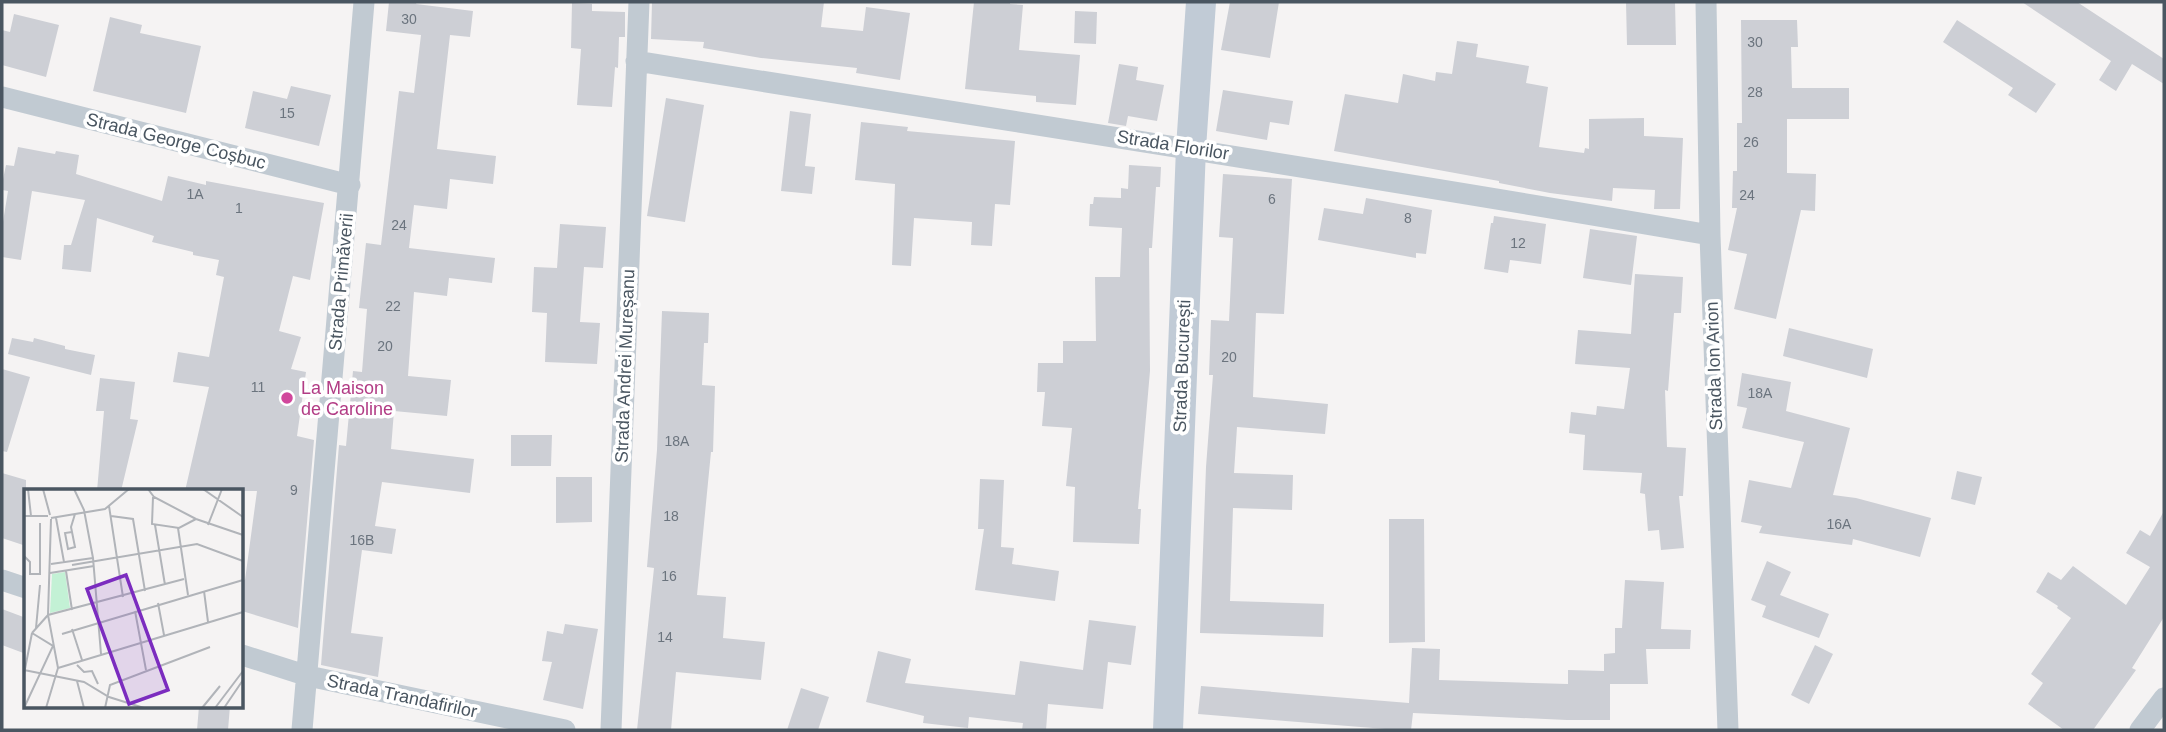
<svg xmlns="http://www.w3.org/2000/svg" width="2166" height="732" font-family="Helvetica,sans-serif">
<style>
.building{fill:#cdcfd5}
.lines{fill:none;stroke-linecap:round;stroke-linejoin:round}
.minor{stroke:#c1cad2;stroke-width:21}
.secondary{stroke:#c1cbd6;stroke-width:30}
.hotel-dot{fill:#d1479c;stroke:#fff;stroke-width:2.5}
.labels{text-anchor:middle;stroke-width:7;stroke-linejoin:round;paint-order:stroke}
.number-label{font-size:14px;fill:#6b747e}
.street-label{font-size:18px;fill:#4a5661;stroke:#fff}
.hotel-label{font-size:18px;fill:#b23c85;stroke:#fff;text-anchor:start}
.inset-road{fill:none;stroke:#b1b4b9;stroke-width:2}
.view{fill:#7b2cbf;fill-opacity:0.15;stroke:#7b2cbf;stroke-width:3.5}
.inset-edge{fill:none;stroke:#4a5661;stroke-width:3.5}
</style>
<rect width="100%" height="100%" fill="#f5f3f3"/>
<path class="building" d="M389,2H417L416,4L473,11L470,37L450,35L437,149L496,156L493,184L450,179L447,209L414,205L409,248L495,258L492,283L449,278L447,296L414,292L408,376L451,380L447,416L394,411L391,449L474,459L470,493L382,482L375,526L396,529L392,554L362,550L351,633L383,637L378,677L321,665L339,445L346,446L353,371L362,372L367,309L359,308L366,243L381,245L399,91L414,93L421,35L386,31Z
M652,2H824L821,27L863,31L866,7L910,13L900,80L856,73L857,68L761,58L703,48L704,42L651,39Z
M974,2H1010V4L1023,5L1019,50L1080,55L1076,105L1036,102V96L965,89Z
M1230,2H1279L1270,58L1221,50Z
M1626,2H1675L1676,45H1627Z
M2022,2H2077L2164,59V84L2132,64L2116,91L2099,80L2111,61Z
M572,3L592,4V11L625,12V37H619L618,68L615,67L612,107L577,105L581,49L571,48Z
M1075,11L1097,12L1096,44L1074,43Z
M14,14L59,25L46,77L2,65V30L10,32Z
M110,17L142,25L140,33L201,46L186,113L93,91Z
M1741,20H1797L1798,47H1791L1792,88H1849V119H1787V173L1816,174L1815,211L1801,210L1776,319L1734,309L1747,254L1728,250L1737,208H1732L1733,171H1737V123H1742Z
M1957,20L2056,84L2036,113L2008,95L2013,88L1943,42Z
M1457,41L1478,44L1476,57L1529,66L1526,83L1548,87L1539,147L1584,153L1585,148L1589,149V119L1644,118V136L1683,138L1680,209H1654L1655,190L1613,188L1612,201L1550,193L1499,183V181L1334,151L1345,94L1398,103L1403,74L1435,81L1436,72L1452,74Z
M1119,64L1138,67L1136,80L1164,85L1157,121L1128,116L1126,126L1108,123Z
M291,86L331,95L319,146L245,128L253,91L287,99Z
M1223,90L1293,101L1289,125L1270,122L1267,140L1216,131Z
M666,98L704,105L685,222L647,216Z
M790,111L811,114L805,166L815,167L812,194L781,191Z
M861,122L908,127L907,131L1015,141L1010,205L995,204L992,246L971,245L972,222L914,218L911,266L892,265L895,184L855,180Z
M18,147L55,154L56,151L79,155L76,174L162,201L168,176L206,185V181L324,203L310,280L293,276L279,331L301,337L291,369L306,372L297,436L314,440L298,628L242,611V579L245,580L257,491H185L209,387L173,382L178,352L209,357L224,277L216,275L219,260L193,255V252L152,242L154,236L97,218L91,272L62,269L64,245H71L85,200L32,191L21,260L2,257V228L8,191L2,190V184L6,165L14,166Z
M1129,165L1161,167L1160,187H1156L1152,248H1149L1150,371L1138,509H1141L1139,544L1073,542L1075,487L1066,486L1072,428L1042,426L1045,392H1037L1038,363H1063V341H1096L1095,277H1120L1122,228L1089,226L1090,204H1093L1094,197L1121,198V188L1128,189Z
M1223,174L1292,179L1284,314L1256,313L1253,397L1328,404L1325,434L1237,427L1234,473L1293,475L1292,510L1233,508L1230,601L1324,604L1323,637L1200,633L1206,467L1213,375H1209L1211,320L1229,321L1233,238L1219,237Z
M1366,198L1432,210L1426,254L1416,253V258L1318,240L1324,208L1363,214Z
M1494,216L1546,224L1541,264L1510,260L1508,273L1484,269L1491,223H1493Z
M560,224L606,227L603,268L584,267L580,322L600,323L597,364L545,362L547,313L532,312L534,267L557,268Z
M1590,229L1637,236L1631,285L1583,278Z
M1635,274L1683,277L1681,313H1674L1668,391L1665,390L1667,447L1686,448L1683,496H1679L1684,548L1661,550L1659,530L1648,531L1645,494L1640,493L1642,473L1583,470L1585,435L1569,433L1571,412L1596,415L1597,406L1624,409L1630,368L1575,364L1578,330L1631,334Z
M662,311L709,313L708,343H704L702,385L715,386L713,452H711L697,595L726,597L723,638L765,642L761,680L676,672L671,730H637L654,568L647,567L657,450Z
M1789,328L1873,349L1867,378L1783,356Z
M12,338L33,342L34,338L65,346V349L95,355L91,375L8,354Z
M2,369L30,377L7,452L2,451Z
M1742,373L1791,382L1786,411L1850,428L1833,495L1856,498L1931,518L1920,557L1853,539L1852,545L1759,533L1762,526L1741,522L1749,480L1791,488L1804,442L1742,428L1747,408L1737,406Z
M100,378L135,382L130,419L138,420L121,491H97L104,411H96Z
M511,435H552L551,466H511Z
M1957,471L1982,477L1975,505L1951,499Z
M2,473L26,480V546L2,538Z
M556,477H592V522L556,523Z
M980,479L1004,480L1001,547L1014,548L1012,564L1059,571L1055,601L975,590L984,529H978Z
M2164,511V617L2132,668L2136,670L2093,730H2064L2028,704L2043,683L2031,674L2071,618L2057,608L2058,606L2036,592L2048,572L2061,580L2073,566L2126,605L2150,567L2126,553L2140,530L2150,536Z
M1389,519H1424L1425,642L1389,643Z
M1767,561L1791,572L1780,595L1829,614L1819,638L1762,617L1766,606L1751,600Z
M1625,580L1664,582L1661,629L1691,630L1690,649H1646L1648,684H1610V720H1567L1413,713L1411,730H1398L1198,714L1201,686L1409,703L1412,648L1440,649L1439,680L1568,684V670L1604,671V654L1615,653V628H1622Z
M2,609L26,618V654L2,645Z
M1089,620L1136,626L1131,665L1108,662L1103,709L1048,704L1046,730H1022L1023,723L969,717L968,728L923,723L924,716L866,702L878,651L911,659L905,683L1015,695L1020,661L1083,670Z
M565,624L598,629L583,709L543,700L552,662L542,661L547,631L563,634Z
M1815,645L1833,654L1809,704L1791,695Z
M801,688L829,697L818,730H787Z
M199,706H230L228,730H197Z"/>
<g class="lines">
<path class="minor" d="M1706,2L1710,235L1728,730
M636,61C994,119 1352,173 1710,235
M2,97L350,185
M2,580L26,588
M242,655L308,676L565,730
M302,730L364,2
M611,730L639,2
M2140,730L2164,698"/>
<path class="secondary" d="M1168,730L1191,148L1201,2"/>
</g>
<circle class="hotel-dot" cx="287" cy="398" r="7"/>
<g class="labels">
<g class="number-label">
<text x="409" y="24">30</text>
<text x="1755" y="47">30</text>
<text x="1755" y="97">28</text>
<text x="287" y="118">15</text>
<text x="1751" y="147">26</text>
<text x="195" y="199">1A</text>
<text x="1747" y="200">24</text>
<text x="1272" y="204">6</text>
<text x="239" y="213">1</text>
<text x="1408" y="223">8</text>
<text x="399" y="230">24</text>
<text x="1518" y="248">12</text>
<text x="393" y="311">22</text>
<text x="385" y="351">20</text>
<text x="1229" y="362">20</text>
<text x="258" y="392">11</text>
<text x="1760" y="398">18A</text>
<text x="677" y="446">18A</text>
<text x="294" y="495">9</text>
<text x="671" y="521">18</text>
<text x="1839" y="529">16A</text>
<text x="362" y="545">16B</text>
<text x="669" y="581">16</text>
<text x="665" y="642">14</text>
</g>
<g class="street-label">
<text transform="translate(176 141) rotate(14)" y="6">Strada George Coșbuc</text>
<text transform="translate(1173 145) rotate(9)" y="6">Strada Florilor</text>
<text transform="translate(341 282) rotate(-85)" y="6">Strada Primăverii</text>
<text transform="translate(625 366) rotate(-88)" y="6">Strada Andrei Mureșanu</text>
<text transform="translate(1182 366) rotate(-88)" y="6">Strada București</text>
<text transform="translate(1714 366) rotate(-92)" y="6">Strada Ion Arion</text>
<text transform="translate(402 696) rotate(12)" y="6">Strada Trandafirilor</text>
</g>
<g class="hotel-label">
<text x="301" y="394">La Maison<tspan x="301" dy="21">de Caroline</tspan></text>
</g>
</g>
<g transform="translate(24 489)">
<rect width="219" height="219" fill="#f5f3f3"/>
<path d="M41,83L46,119L26,124L28,85Z" fill="#c3f1d5"/>
<path class="inset-road" d="M4,0L7,27M19,0L26,26M50,0L60,21L69,69L77,165M124,0L130,8L172,30L219,46M179,0L219,28M129,8L128,35L155,39L172,30M85,17L99,108M0,27H24M87,27L109,30L121,102M27,29L81,20L105,0M32,29L40,73M131,36L141,96M184,36L198,0M154,39L164,106M48,43L41,44L44,60L51,58L47,38L51,25M0,67L6,73V85H16V34M27,75L69,69M48,76L173,55L219,72M42,82L48,121M26,84L70,77M180,102L184,133M134,114L140,146M111,122L122,181M12,139L16,96M48,140L58,171M8,144L24,126L160,90M38,145L219,91M53,176L60,183L68,182L74,195M34,179L219,123M0,181L60,193L85,208L120,219M0,185L8,144M53,192L60,219M0,219L29,157L8,144M22,219L34,179L24,126L27,30M81,219L86,196L186,158M178,219L196,197M191,219L219,182M200,219L219,191"/>
<path class="view" d="M102,86L144,201L105,215L63,100Z"/>
<rect width="219" height="219" class="inset-edge"/>
</g>
<rect width="2166" height="732" fill="none" stroke="#4a5661" stroke-width="7"/>
</svg>
